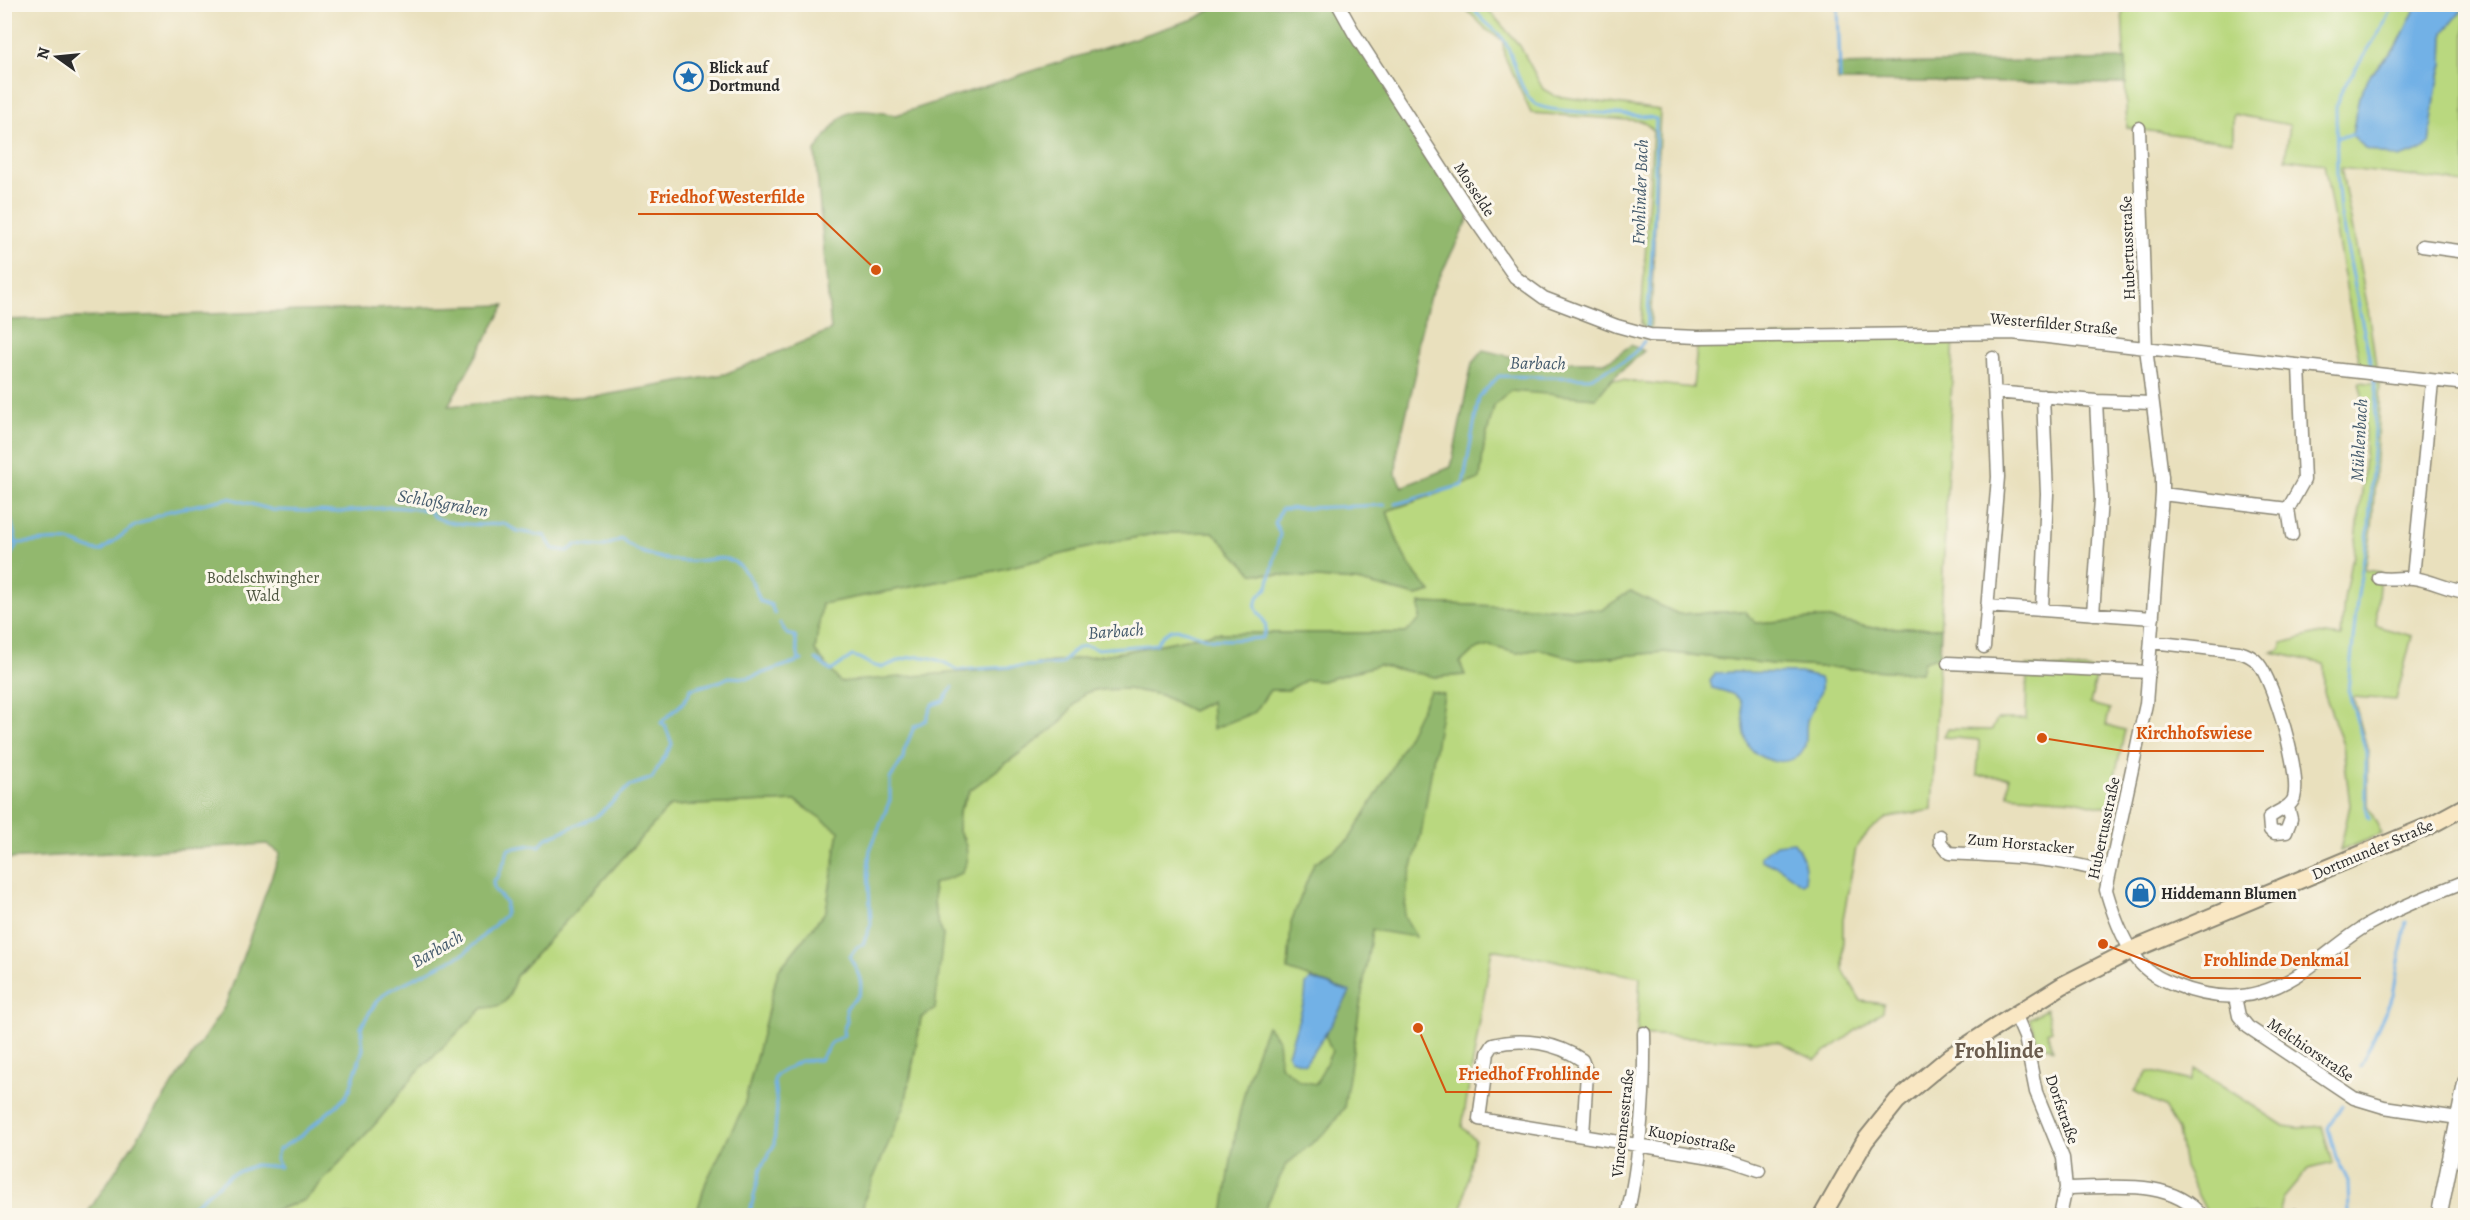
<svg xmlns="http://www.w3.org/2000/svg" width="2470" height="1220" font-family="Alegreya,serif">
<style>
.green{fill:#b9d87f;stroke:#728255;stroke-width:1.5}
.forest{fill:#92b86e;stroke:#5e724c;stroke-width:1.5}
.water{fill:#72b1e6;stroke:#4e6e88;stroke-width:1.5}
.lines{fill:none;stroke-linecap:round;stroke-linejoin:round}
.stream{stroke:#72b1e6;stroke-width:3}
.minor-casing{stroke:#8a8674;stroke-width:15}
.tertiary-casing{stroke:#8a8674;stroke-width:18}
.secondary-casing{stroke:#8a8674;stroke-width:20}
.minor{stroke:#fff;stroke-width:12}
.tertiary{stroke:#fff;stroke-width:15}
.secondary{stroke:#f9e7c3;stroke-width:16}
.labels{text-anchor:middle;stroke-width:6;stroke-linejoin:round;paint-order:stroke}
.poi-label{font-size:16px;font-weight:bold;fill:#2b2b2b;stroke:#fbf7ec;text-anchor:start}
.street-label{font-size:16px;fill:#2b2b2b;stroke:#fbf7ec}
.park-label{font-size:16px;fill:#4e5640;stroke:#fbf7ec}
.water-label{font-size:18px;font-style:italic;fill:#445a6c;stroke:#fbf7ec}
.district-label{font-size:22px;font-weight:bold;fill:#6b5d4e;stroke:#fbf7ec}
.leader{fill:none;stroke:#d5540f;stroke-width:2}
.callout-dot{fill:#d5540f;stroke:#fbf7ec;stroke-width:2}
.callout-label{font-size:18px;text-anchor:middle;font-weight:bold;fill:#d5540f;stroke:#fbf7ec;stroke-width:6;stroke-linejoin:round;paint-order:stroke}
</style>
<rect width="100%" height="100%" fill="#fbf7ec"/>
<filter id="ink" filterUnits="userSpaceOnUse"><feTurbulence type="fractalNoise" baseFrequency=".0167" numOctaves="2"/><feDisplacementMap in="SourceGraphic" scale="12" xChannelSelector="R" yChannelSelector="G"/><feConvolveMatrix kernelMatrix="1 2 1 2 8 2 1 2 1" color-interpolation-filters="sRGB"/></filter>
<filter id="wash" filterUnits="userSpaceOnUse"><feTurbulence type="fractalNoise" baseFrequency=".008" numOctaves="4" result="noise"/><feDisplacementMap in="SourceGraphic" scale="24" xChannelSelector="R" yChannelSelector="G"/><feGaussianBlur stdDeviation="1.35" result="paint"/><feColorMatrix in="noise" values="0 0 0 0 0 0 0 0 0 0 0 0 0 0 0 0 0 1.4 0 .05"/><feComposite in="paint" operator="in"/></filter>
<g filter="url(#wash)">
<rect width="100%" height="100%" fill="#e9e0bd"/>
<path class="green" d="M1468,5H1484L1520,46L1543,89L1555,96L1660,110L1650,335L1641,323L1653,130L1642,121L1531,113L1504,55L1503,41L1487,30L1466,9Z
M2122,5H2417L2397,46L2371,74L2429,144L2436,91L2443,64L2444,32L2465,7V183L2341,168L2368,309L2376,366L2360,365L2324,164L2285,159L2290,125L2233,114V142L2127,128Z
M1954,335L1932,810L1888,817L1870,830L1856,848L1843,919V970L1861,1001L1884,1004L1883,1011L1815,1060L1779,1042L1637,1034L1640,977L1492,949L1462,1127L1475,1139L1461,1215H862L864,1201L911,1076L921,1018L943,935L935,914L933,883L962,873L964,838L958,831L959,812L970,790L1059,724L1083,694L1095,690L1127,689L1161,695L1192,711L1212,701L1214,728L1255,712L1270,690H1288L1306,680L1322,681L1378,665L1435,677L1465,675L1460,663L1474,650L1490,646L1517,653L1539,649L1578,660L1664,652L1772,664L1920,673L1922,664L1941,628H1873L1824,618L1756,623L1743,611L1678,614L1630,591L1602,610L1420,603V620L1405,633H1215L1123,652L1011,668L840,683L815,652L821,604L994,571L1103,544L1158,533L1213,532L1252,573L1357,581L1417,596L1431,592C1404,563 1399,548 1387,511L1480,479L1484,445L1494,406L1510,390L1596,398L1612,379L1693,388L1698,337Z
M2359,382L2380,384L2372,528L2365,570L2380,572L2376,626L2412,636L2396,700L2353,697L2368,751V806L2382,834L2340,851L2350,805L2343,745L2324,692V664L2272,652L2281,649L2282,643L2317,634L2341,637L2344,599L2351,561H2353C2360,511 2373,430 2359,382Z
M2027,666L2098,670L2090,704L2110,709L2106,725L2125,730L2108,808L2075,800L2008,795L2009,777L1977,776L1979,740L1944,737L1948,729L1992,730L1997,719H2026Z
M796,801L839,831L826,911L778,971L744,1106L706,1182L696,1215L261,1216L305,1200L377,1122L417,1072L483,1008C509,1007 508,998 516,976L670,806Z
M2046,1009L2052,1030L2047,1032L2053,1050L2038,1042L2029,1019Z
M2195,1068L2284,1126L2298,1128L2322,1126L2332,1163L2308,1169L2283,1199L2279,1215H2208L2184,1167L2178,1130L2164,1107L2134,1091L2148,1071L2191,1081Z"/>
<path class="forest" d="M1217,5H1336L1471,214L1430,296L1418,342L1416,372L1397,454L1396,475L1402,487L1451,467L1472,363L1483,350L1534,362H1607L1631,345L1644,351L1612,379L1596,398L1510,391L1494,406L1484,445L1480,479L1387,511C1399,548 1404,563 1431,592L1417,596L1357,581L1252,573L1213,532L1158,533L1103,544L994,571L822,604L815,651L840,682L1011,668L1123,652L1215,633H1405L1420,620V603L1602,610L1630,591L1678,614L1744,611L1756,623L1824,618L1873,628H1941L1940,656L1924,661L1921,673L1772,664L1664,652L1578,660L1539,649L1517,653L1490,646L1474,650L1460,663L1465,675L1435,677L1378,665L1322,681L1306,680L1288,690H1270L1255,712L1213,729L1211,701L1192,711L1161,695L1127,689L1095,690L1083,694L1059,724L970,790L959,811L958,831C969,843 969,860 962,873L933,884L935,914L943,935L935,1009L921,1018L905,1105L864,1200L862,1215H696L706,1182L744,1106L778,971L826,911L839,831L796,801L670,806L516,976C508,998 509,1007 483,1008L417,1072L377,1122L305,1200L261,1215H86L225,1006L280,853L267,844L5,859V320L505,305L448,406L605,395L725,374L831,330L815,151C846,108 843,106 896,115L1197,18Z
M2126,59V84L1838,81L1837,65Z
M1430,691L1444,694L1421,834L1408,881L1404,916L1416,937L1372,930L1344,1108L1329,1129L1286,1165L1262,1215L1223,1216C1232,1151 1240,1086 1267,1026L1278,1039L1280,1065L1300,1081L1316,1084L1332,1051L1325,1035L1350,992L1288,970L1291,922L1314,863L1349,840L1390,772Z"/>
<path class="water" d="M2417,5H2465V7L2444,32L2443,64L2436,91L2429,144L2420,151L2399,158L2366,149L2352,135L2359,96L2371,74L2397,46Z
M1732,672L1800,673L1820,678C1826,693 1811,707 1807,721C1805,730 1808,740 1804,748C1795,767 1765,764 1752,750C1739,736 1747,706 1738,698C1732,692 1719,690 1712,688L1710,681L1716,673Z
M1794,842C1803,854 1807,867 1805,882L1802,884L1780,868L1761,860V856L1776,844Z
M1311,979L1350,992L1330,1027L1305,1064L1290,1059L1288,1054L1305,998L1306,984Z"/>
<g class="lines">
<path class="stream" d="M1472,4C1479,22 1496,27 1505,42C1516,61 1517,87 1534,103C1546,115 1632,111 1656,119L1654,221L1647,327
M1838,4L1840,79
M2337,137L2352,135
M2372,371L2340,212L2337,175L2336,105L2342,90L2383,26L2393,4
M1396,504L1463,485L1479,397L1499,376L1590,378L1626,360L1639,348L1644,341
M4,507L10,516L17,545L4,566
M4,542C26,546 47,538 68,541C80,543 88,551 101,551L133,527L169,511L229,498L273,510L338,512L393,507L429,510C431,513 432,516 435,517C448,525 489,526 503,523L517,531L545,536L553,549L568,551L576,545L602,547L622,539C637,555 668,561 690,561C702,562 716,557 727,559C745,564 755,586 760,601L771,605L775,614
M780,623L787,634L795,636L799,660
M816,659L831,671L852,656C863,657 871,668 882,667C887,667 894,662 900,660C920,653 940,658 957,670L1061,664C1072,652 1080,640 1096,649L1148,645L1156,644C1173,618 1187,633 1210,639C1219,641 1251,639 1262,638C1278,614 1236,614 1268,587L1280,534L1275,523L1281,509L1385,505
M2369,819L2366,808V752L2348,690L2357,601L2369,526L2376,393L2373,377
M2360,1067L2393,995L2406,922
M2342,1105L2328,1128L2336,1157L2348,1181L2349,1216
M181,1216L230,1175L255,1165L280,1167L276,1159L278,1150L302,1135L345,1098L350,1089L363,1049L361,1027L376,1002L388,991L465,953L505,915L506,903L494,889L493,881L498,877C500,868 506,862 508,849L532,845L540,846L545,839L597,816L630,786L652,778L672,744L665,725L661,723C673,709 685,706 691,689L721,681L729,677L748,678L802,660
M749,1216L761,1168L774,1145L777,1107L774,1081L776,1075L800,1061L820,1060L831,1043L844,1035L843,1031L847,1021L846,1009C849,1003 856,1000 859,994C865,983 855,967 850,957L857,947L863,944L871,924L868,869L870,850L890,800V779L903,759L904,751L914,727L926,720L932,705L943,701L953,687"/>
</g>
</g>
<g filter="url(#ink)">
<g class="lines">
<defs>
<path id="minor" d="M1338,4L1354,33L1471,214L1515,277L1544,298L1617,326L1650,335L1698,337L2012,333L2466,384
M2139,128L2146,348L2162,477V494L2146,704L2106,890C2113,914 2124,945 2141,964C2151,975 2163,980 2176,985C2220,1003 2258,1000 2298,975C2323,959 2344,938 2369,924C2400,907 2433,894 2466,881
M2422,246L2466,252
M1995,392L2096,401L2152,403
M2162,494L2288,509L2304,480L2299,366
M2288,509L2292,535
M2413,577L2432,382
M2379,578C2391,580 2403,577 2413,578C2431,580 2448,590 2466,592
M1987,606L2153,618
M2042,610L2047,494L2043,396
M2093,614L2101,499L2096,401
M2152,642L2239,652C2247,654 2253,657 2258,663C2274,682 2301,774 2294,798C2290,809 2277,810 2269,818L2270,830L2275,833L2286,832L2291,819L2288,807
M1984,647L1998,477L1993,358
M1948,663L2149,672
M1940,836V842L1949,853C2004,856 2056,857 2109,873
M2235,997L2239,1016L2248,1027L2354,1098L2384,1107L2458,1118
M2015,1014L2025,1037L2036,1092L2063,1158L2066,1188L2060,1216
M1583,1135L1587,1073L1582,1060C1557,1043 1523,1037 1493,1045L1488,1053L1479,1119L1729,1160L1759,1170
M2066,1188C2111,1188 2169,1177 2202,1216
M1627,1216C1640,1157 1645,1093 1644,1033
M2295,1216V1215"/>
<path id="tertiary" d="M2439,1216L2466,1081"/>
<path id="secondary" d="M1822,1216L1865,1141L1897,1101L1951,1056L2002,1023L2063,985L2132,950L2429,826L2466,806"/>
</defs>
<use href="#minor" class="minor-casing"/>
<use href="#tertiary" class="tertiary-casing"/>
<use href="#secondary" class="secondary-casing"/>
<use href="#minor" class="minor"/>
<use href="#tertiary" class="tertiary"/>
<use href="#secondary" class="secondary"/>
</g>
</g>
<defs>
<symbol id="sight-ring" viewBox="-11 -11 22 22"><circle r="9.5" fill="#fbf7ec" stroke="#1f6fb2" stroke-width="1.5"/><path d="M0-6L1.8-2.2L6-1.7L2.9 1.2L3.7 5.4L0 3.3L-3.7 5.4L-2.9 1.2L-6-1.7L-1.8-2.2Z" fill="#1f6fb2"/></symbol>
<symbol id="shop-ring" viewBox="-11 -11 22 22"><circle r="9.5" fill="#fbf7ec" stroke="#1f6fb2" stroke-width="1.5"/><path d="M-5-2.5h2.3a2.7 3.5 0 0 1 5.4 0H5L5.5 6h-11ZM-1.5-2.5h3a1.5 2.3 0 0 0-3 0Z" fill="#1f6fb2"/></symbol>
</defs>
<g fill-rule="evenodd">
<use href="#sight-ring" x="672" y="60" width="33" height="33"/>
<use href="#shop-ring" x="2124" y="876" width="33" height="33"/>
</g>
<g class="labels">
<g class="poi-label">
<text x="709" y="73">Blick auf<tspan x="709" dy="18">Dortmund</tspan></text>
<text x="2161" y="899">Hiddemann Blumen</text>
</g>
<g class="street-label">
<text transform="translate(1475 189) rotate(57)" y="6">Mosselde</text>
<text transform="translate(2127 248) rotate(-92)" y="6">Hubertusstraße</text>
<text transform="translate(2054 323) rotate(5)" y="6">Westerfilder Straße</text>
<text transform="translate(2103 828) rotate(-78)" y="6">Hubertusstraße</text>
<text transform="translate(2021 843) rotate(5)" y="6">Zum Horstacker</text>
<text transform="translate(2372 849) rotate(-23)" y="6">Dortmunder Straße</text>
<text transform="translate(2311 1049) rotate(34)" y="6">Melchiorstraße</text>
<text transform="translate(2063 1109) rotate(71)" y="6">Dorfstraße</text>
<text transform="translate(1622 1123) rotate(-84)" y="6">Vincennesstraße</text>
<text transform="translate(1692 1138) rotate(11)" y="6">Kuopiostraße</text>
</g>
<g class="park-label">
<text x="263" y="583">Bodelschwingher<tspan x="263" dy="18">Wald</tspan></text>
</g>
<g class="water-label">
<text transform="translate(1640 192) rotate(-88)" y="6">Frohlinder Bach</text>
<text transform="translate(1538 363) rotate(1)" y="6">Barbach</text>
<text transform="translate(2359 440) rotate(-87)" y="6">Mühlenbach</text>
<text transform="translate(443 503) rotate(10)" y="6">Schloßgraben</text>
<text transform="translate(1116 631) rotate(-4)" y="6">Barbach</text>
<text transform="translate(437 949) rotate(-30)" y="6">Barbach</text>
</g>
<g class="district-label">
<text x="1999" y="1058">Frohlinde</text>
</g>
</g>
<path class="leader" d="M876 270L817 214H638M2042 738L2124 751H2264M2103 944L2191 978H2361M1418 1028L1446 1092H1612"/>
<g class="callout-dot">
<circle cx="876" cy="270" r="6"/>
<circle cx="2042" cy="738" r="6"/>
<circle cx="2103" cy="944" r="6"/>
<circle cx="1418" cy="1028" r="6"/>
</g>
<g class="callout-label">
<text x="727" y="203">Friedhof Westerfilde</text>
<text x="2194" y="739">Kirchhofswiese</text>
<text x="2276" y="966">Frohlinde Denkmal</text>
<text x="1529" y="1080">Friedhof Frohlinde</text>
</g>
<rect width="2470" height="1220" fill="none" stroke="#fbf7ec" stroke-width="24"/>
<g transform="translate(57 57) rotate(285)" stroke="#fbf7ec" stroke-width="4.5" paint-order="stroke">
<path d="M0-4.5L10 22L0 15L-10 22Z" fill="#2b2b2b"/>
<text y="-9" font-size="16" font-weight="bold" text-anchor="middle" fill="#2b2b2b">N</text>
</g>
</svg>
